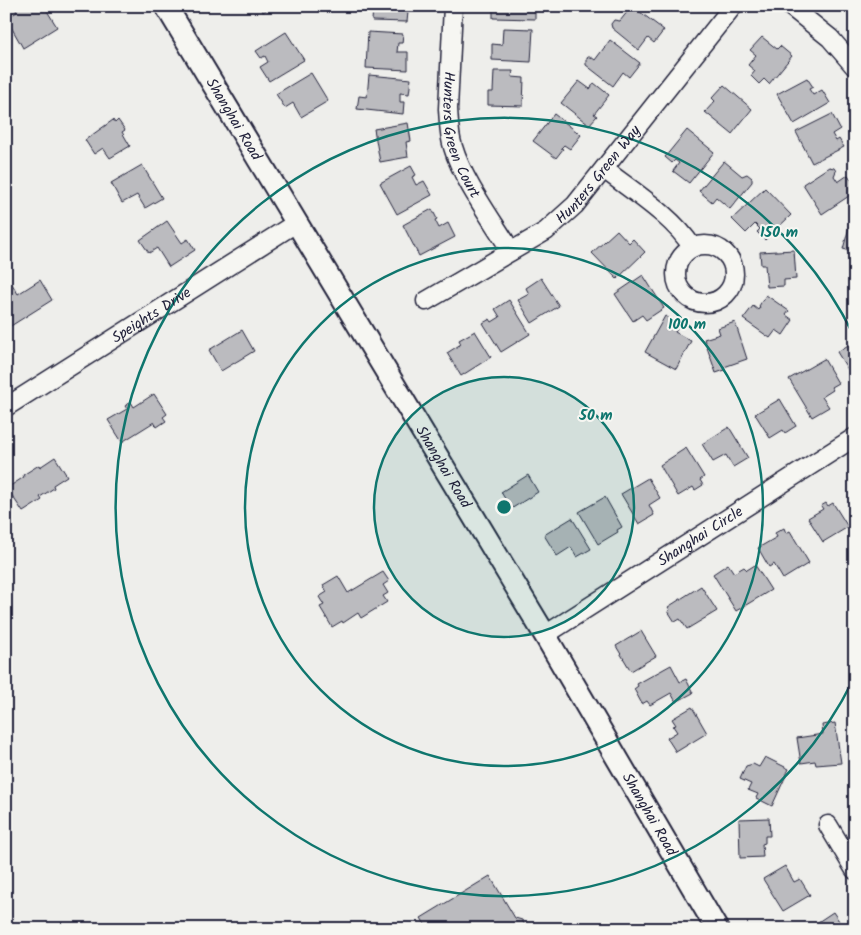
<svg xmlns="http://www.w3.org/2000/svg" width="861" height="935" font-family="Kalam,sans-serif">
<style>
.building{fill:#bbbbbf;stroke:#22223b}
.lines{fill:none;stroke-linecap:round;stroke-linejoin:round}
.minor-casing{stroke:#22223b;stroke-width:21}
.tertiary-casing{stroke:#22223b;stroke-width:25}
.minor{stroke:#f6f6f2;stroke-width:18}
.tertiary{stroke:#f6f6f2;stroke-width:21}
.ring{fill:none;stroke:#0f766e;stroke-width:2.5}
.labels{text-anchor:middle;stroke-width:4;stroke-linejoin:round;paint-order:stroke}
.street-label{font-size:15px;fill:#22223b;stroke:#f6f6f2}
.centre{fill:#0f766e;stroke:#f6f6f2;stroke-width:2.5}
.ring-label{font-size:15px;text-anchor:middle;font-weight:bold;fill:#0f766e;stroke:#f6f6f2;stroke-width:4;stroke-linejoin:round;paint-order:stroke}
</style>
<rect width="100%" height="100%" fill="#eeeeeb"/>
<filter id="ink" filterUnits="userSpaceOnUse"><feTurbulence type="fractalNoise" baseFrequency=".02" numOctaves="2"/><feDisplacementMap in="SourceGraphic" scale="10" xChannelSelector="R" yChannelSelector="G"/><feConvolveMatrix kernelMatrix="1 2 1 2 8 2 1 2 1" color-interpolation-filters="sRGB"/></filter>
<g filter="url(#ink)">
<path class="building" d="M14,6H44L57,27L23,48L6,18L17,12Z
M259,6H272L263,12Z
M373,6H404V11L408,12L407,22L372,21Z
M493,6H535V19L493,18Z
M632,6L664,30L654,43L648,38L639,50L612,28L611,24L614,20L620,21Z
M503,28L533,29L531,62L492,60V44L502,45Z
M286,32L304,60L269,81L260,67L268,62L265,56L261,58L256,51Z
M368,32L403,34L402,43H398L397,52H408V70L366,68Z
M762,37L777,49L780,46L792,56L769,84L764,79L759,84L751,76L755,71L748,65L756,55L750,50Z
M610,40L640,63L629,77L623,72L613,86L586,65V60L588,57H591L595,60Z
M494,71H513L512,77L524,78L523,106L488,105V92H493Z
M311,73L328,101L301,117L293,103L285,108L276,94Z
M369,75L411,79L409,94L400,93V102H404L403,114L357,109L359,96L367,97Z
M807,78L813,87L809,89L813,95L822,90L830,103L794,124L777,94Z
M579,81L590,89L594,83L609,95L594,114L597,116L589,125L561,103Z
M724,85L752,109L732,134L705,112L715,101L712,98Z
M554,114L581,135L570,149L564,145L561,148L563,149L556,158L533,141Z
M832,114L840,129L832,134L836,141L839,139L844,147L812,163L796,132Z
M113,120L115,123L118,120L125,130L122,132L130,146L110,158L103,148L94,154L85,140Z
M408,123L411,141L406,142L408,157L380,162L374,129Z
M687,130L714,152L689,183L673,171L679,163L675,160L672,163L665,157Z
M724,161L742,176L747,174L752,178V182L730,209L716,197L712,202L699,191Z
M142,165L162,198L145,208L137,195L122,203L111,183Z
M411,166L416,175L412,177L416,185L424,181L432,195L397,214L380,183Z
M829,167L834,168L836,171L834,176L838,182L848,175L855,185V192L822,214L803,184Z
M765,188L791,215L765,240L757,232L760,229L755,224L746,233L732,219Z
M855,206V252L843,249Z
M432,209L437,219L435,220L439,228L448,223L455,237L419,256L403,225Z
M167,221L182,243L188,239L195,250L169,267L157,248L149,253L140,240Z
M617,230L629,243L633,239L645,252L617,279L592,253Z
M794,250L796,279L784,280V286L767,287L765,265H761L760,252Z
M643,275L664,308L646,320L642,315L633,321L615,294Z
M541,278L559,306L532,323L518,300L529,294L526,288Z
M40,280L52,300L6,329V287L12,284L18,294Z
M766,295L789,311L786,315L793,320L783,335L776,330L770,338L743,319L753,306L758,310L760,307L759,306Z
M509,300L530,334L501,352L483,323L490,319L492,322L500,317L495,309Z
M665,316L680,324L675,332L691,341L676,369L645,352Z
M735,322L747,359L724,367L725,370L716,373L704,339L720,334L718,328Z
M242,330L254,351L221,371L209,350Z
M475,331L491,357L461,376L447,353L461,344L459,340Z
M855,341V381L837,352Z
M824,359L838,383L831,387L833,390L822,397L829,407L812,417L789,379Z
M154,394L167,414L163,417L166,421L157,427L154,422L122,442L108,420L127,409L125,406L131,402L134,407Z
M780,399L796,426L785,433L783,430L770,438L755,414Z
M729,427L748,458L733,467L726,455L713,462L702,444Z
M686,448L704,477L700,480L703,485L695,490L693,487L678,496L660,465Z
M55,457L67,476L53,485L54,488L40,497L42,500L23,512L7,488L24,477L23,475L39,465L40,467Z
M528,475L538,492L511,509L501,492Z
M648,478L660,498L649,505L654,515L639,524L621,494Z
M605,497L622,527L617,530L618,532L598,544L579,512Z
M826,503L828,506L833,503L848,527L823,542L808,518L823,509L821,506Z
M572,518L591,549L577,557L571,547L557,556L544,535Z
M784,528L786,533L790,531L809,563L783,579L774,564L769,567L758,548L777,537L775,533Z
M728,564L734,573L744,567L747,570L755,565L771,590L736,611L713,574Z
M383,572L389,581L383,585L388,593L383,596L387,602L361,618L358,613L343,623L342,621L332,627L320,607L324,605L319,597L327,592L323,585L338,576L348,593Z
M701,586L717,611L687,629L680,619L675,622L668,611L670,610L668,607Z
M641,631L656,656L631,671L616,646Z
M671,665L680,682L686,679L693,693L676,702L671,693L650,705L647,701L642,704L634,689L638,686L637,684Z
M692,707L707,733L676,752L667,738L677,732L673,726L676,725L672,719Z
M835,723L841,763L816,765L815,761L801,763L797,738L823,734L822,725Z
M765,757L789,769L772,806L756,798L758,794L748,790L751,784L740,779L746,766L753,764L759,767Z
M769,818L770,836H765V843L762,844L763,857L740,858L739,819Z
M785,866L794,882L800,879L810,895L783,911L763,879Z
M490,876L515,918L522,920L527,929H428L421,918Z
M833,912L841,924L838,926L840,929H812L819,924L818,922Z"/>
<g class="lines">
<defs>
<g id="minor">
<path id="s1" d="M453,6L448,109C449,122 449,135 453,147C463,181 493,221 511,251"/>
<path d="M790,6L830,38L855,67"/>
<path d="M604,169C632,191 674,217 692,247"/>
<circle cx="705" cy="274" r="29"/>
<path id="s2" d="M426,301L546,231L575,205L733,6"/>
<path id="s3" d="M6,407L296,223"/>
<path id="s4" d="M545,635L855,437"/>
<path d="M828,825L855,870"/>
</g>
<g id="tertiary">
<path id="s5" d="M166,6L545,635L717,929"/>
</g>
</defs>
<use href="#minor" class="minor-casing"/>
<use href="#tertiary" class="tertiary-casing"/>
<use href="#minor" class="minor"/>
<use href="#tertiary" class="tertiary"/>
</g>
</g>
<circle cx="504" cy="507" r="130" fill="#0f766e" fill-opacity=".12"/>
<g class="ring">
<circle cx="504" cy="507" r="130"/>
<circle cx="504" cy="507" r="259"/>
<path d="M854 678A389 389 0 1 1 854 336"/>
</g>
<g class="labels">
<g class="street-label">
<text dy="5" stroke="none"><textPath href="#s5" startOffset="132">Shanghai Road</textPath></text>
<text dy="5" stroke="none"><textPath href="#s1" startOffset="131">Hunters Green Court</textPath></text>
<text dy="5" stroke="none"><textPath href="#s2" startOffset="216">Hunters Green Way</textPath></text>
<text dy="5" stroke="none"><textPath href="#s3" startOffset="172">Speights Drive</textPath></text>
<text dy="5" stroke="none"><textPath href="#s5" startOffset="538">Shanghai Road</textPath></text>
<text dy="5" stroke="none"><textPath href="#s4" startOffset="184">Shanghai Circle</textPath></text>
<text dy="5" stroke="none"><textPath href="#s5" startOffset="942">Shanghai Road</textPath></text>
</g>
</g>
<circle cx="504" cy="507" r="8" class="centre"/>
<g class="ring-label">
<text x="779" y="237">150 m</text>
<text x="687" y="329">100 m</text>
<text x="596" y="420">50 m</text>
</g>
<rect width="861" height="935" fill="none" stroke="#f6f6f2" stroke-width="25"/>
<rect x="12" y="12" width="836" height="910" fill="none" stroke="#22223b" stroke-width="2" filter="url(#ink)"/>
</svg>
